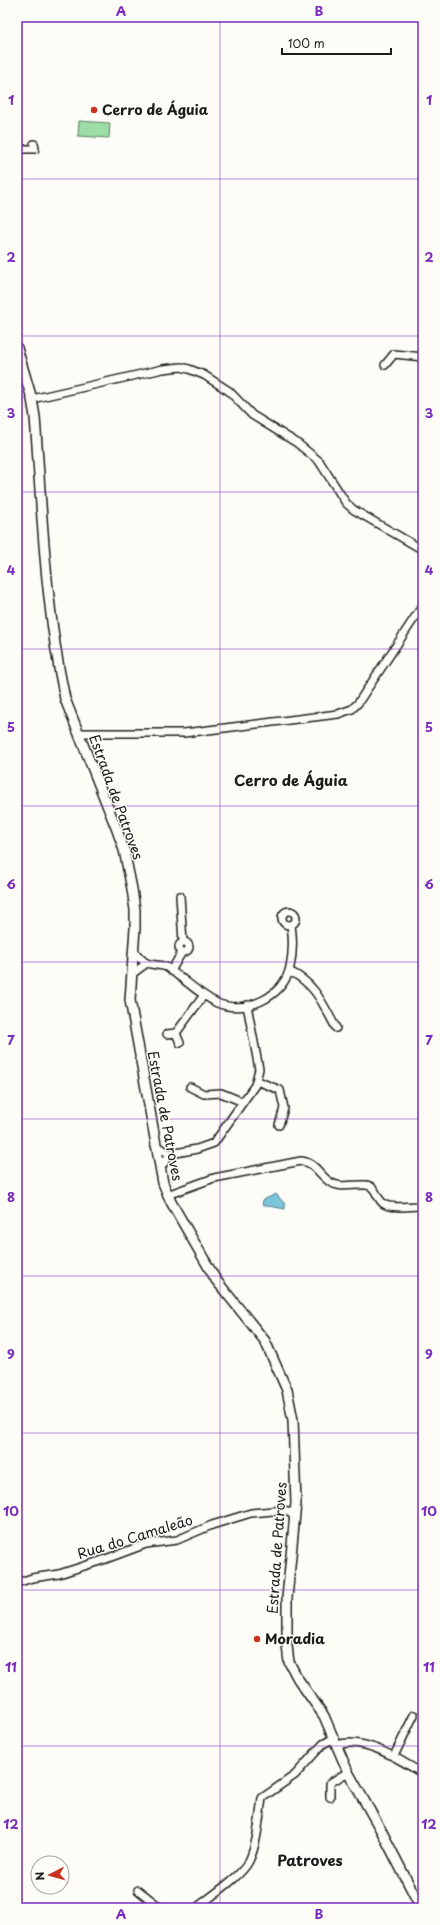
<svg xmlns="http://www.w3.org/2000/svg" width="440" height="1925" font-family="'Playpen Sans',sans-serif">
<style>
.green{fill:#9ddda6;stroke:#5c7c61}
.water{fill:#7bc5db;stroke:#55818f}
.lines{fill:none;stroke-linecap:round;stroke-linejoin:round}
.street-casing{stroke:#1c1c1c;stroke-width:10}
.secondary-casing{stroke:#1c1c1c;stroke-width:12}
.street{stroke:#fdfcf7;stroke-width:7}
.secondary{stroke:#fdfcf7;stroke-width:9}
.grid{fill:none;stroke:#7b2cbf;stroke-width:1;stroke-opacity:0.55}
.poi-dot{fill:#c8321e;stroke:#fdfcf7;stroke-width:1.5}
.labels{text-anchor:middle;stroke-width:3;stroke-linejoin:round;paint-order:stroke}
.poi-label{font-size:14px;font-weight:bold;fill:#1c1c1c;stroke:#fdfcf7;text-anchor:start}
.street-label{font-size:14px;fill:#1c1c1c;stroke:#fdfcf7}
.neighbourhood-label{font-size:15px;font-weight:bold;fill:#1c1c1c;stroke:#fdfcf7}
.neatline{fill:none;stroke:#7b2cbf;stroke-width:1.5}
.grid-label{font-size:13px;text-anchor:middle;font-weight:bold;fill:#7b2cbf}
</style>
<rect width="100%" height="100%" fill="#fdfcf7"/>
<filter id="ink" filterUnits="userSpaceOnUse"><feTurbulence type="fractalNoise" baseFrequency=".025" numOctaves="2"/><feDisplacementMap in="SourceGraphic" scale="8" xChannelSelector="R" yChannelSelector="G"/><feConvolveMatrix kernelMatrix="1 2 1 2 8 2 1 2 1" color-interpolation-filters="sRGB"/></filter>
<g filter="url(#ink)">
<path class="green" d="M79,121L110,123L109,138L78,136Z"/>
<path class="water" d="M276,1194L285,1204V1209L262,1205L263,1200Z"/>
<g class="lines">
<defs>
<path id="street" d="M18,149H35L34,144
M385,365L394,354L423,357
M32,399L163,369L181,367L189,369L204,375L229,391L252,415L297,443L319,461L346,503L354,510L423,550
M78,733H184L338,714L352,709L358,703L423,605
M180,896L183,942
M282 918a7 7 0 1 1 14 0a7 7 0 1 1-14 0Z
M179 947a5 5 0 1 1 10 0a5 5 0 1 1-10 0Z
M134,951C138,955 142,961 147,963C154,966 162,964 168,968C184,979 199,994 217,1003C245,1015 284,997 290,967C293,953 293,938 291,925
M171,971L182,952
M289,971C315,983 323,1004 336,1028
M132,974L147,963
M176,1033L180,1043
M167,1034L176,1033L204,995
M257,1081L280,1090L284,1108L279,1125
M190,1087L204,1094L221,1093L243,1102
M155,1145L168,1153H176L197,1149L214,1143L255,1085L259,1069L247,1005
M160,1169L168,1157L176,1153
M167,1195L214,1178L301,1161C315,1162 319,1175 330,1182C340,1189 354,1184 366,1185C377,1186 376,1199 384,1204C391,1209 414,1206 423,1206
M17,1583L32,1578L59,1574L103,1560L146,1544L177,1540L212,1525L251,1513L284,1510L290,1512L295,1519
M337,1745C364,1736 401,1760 423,1774
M394,1756L414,1715
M330,1797V1783L348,1772
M138,1890L161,1908
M196,1908C210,1897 242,1876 249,1861C258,1842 259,1818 262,1798L295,1775L323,1744L334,1738"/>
<path id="secondary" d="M17,348L32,399L35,417C42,512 45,606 65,699L117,830L124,850L132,889L135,910V928L130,1000L163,1183L171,1202L216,1280L265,1341L287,1390L293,1420L296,1503L287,1598V1646L289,1662L298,1679L324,1716L348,1772L382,1832L421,1908"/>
</defs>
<use href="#street" class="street-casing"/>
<use href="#secondary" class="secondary-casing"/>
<use href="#street" class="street"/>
<use href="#secondary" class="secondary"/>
</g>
</g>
<path class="grid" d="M220,17V1908M17,179H423M17,336H423M17,492H423M17,649H423M17,806H423M17,962H423M17,1119H423M17,1276H423M17,1433H423M17,1590H423M17,1746H423"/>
<g class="poi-dot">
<circle cx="94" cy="110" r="4"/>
<circle cx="257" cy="1639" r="4"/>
</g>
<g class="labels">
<g class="poi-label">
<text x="102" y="115">Cerro de Águia</text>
<text x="265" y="1644">Moradia</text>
</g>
<g class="street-label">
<text transform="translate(116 797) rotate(70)" y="5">Estrada de Patroves</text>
<text transform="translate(165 1116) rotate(79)" y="5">Estrada de Patroves</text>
<text transform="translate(135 1537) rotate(-17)" y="5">Rua do Camaleão</text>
<text transform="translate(277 1548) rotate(-86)" y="5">Estrada de Patroves</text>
</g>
<g class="neighbourhood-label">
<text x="291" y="786">Cerro de Águia</text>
<text x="310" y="1866">Patroves</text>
</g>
</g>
<rect width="440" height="1925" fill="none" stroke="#fdfcf7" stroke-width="44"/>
<g transform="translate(50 1875) rotate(264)"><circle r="19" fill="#fdfcf7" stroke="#a3a29f"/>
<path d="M0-3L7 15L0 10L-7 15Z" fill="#c8321e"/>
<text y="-6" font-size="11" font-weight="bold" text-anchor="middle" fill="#1c1c1c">N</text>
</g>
<path d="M282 48v6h109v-6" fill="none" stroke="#1c1c1c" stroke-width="2"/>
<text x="288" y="48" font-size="12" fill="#1c1c1c" stroke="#fdfcf7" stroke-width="3" paint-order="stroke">100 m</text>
<rect x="22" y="22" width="396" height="1881" class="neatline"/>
<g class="grid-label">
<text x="121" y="16">A</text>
<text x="319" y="16">B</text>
<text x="11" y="105">1</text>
<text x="429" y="105">1</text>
<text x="11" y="262">2</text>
<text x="429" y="262">2</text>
<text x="11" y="418">3</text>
<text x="429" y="418">3</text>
<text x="11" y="575">4</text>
<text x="429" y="575">4</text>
<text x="11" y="732">5</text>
<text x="429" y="732">5</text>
<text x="11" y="889">6</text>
<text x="429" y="889">6</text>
<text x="11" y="1045">7</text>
<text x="429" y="1045">7</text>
<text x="11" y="1202">8</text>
<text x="429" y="1202">8</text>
<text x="11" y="1359">9</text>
<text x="429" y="1359">9</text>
<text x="11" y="1516">10</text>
<text x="429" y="1516">10</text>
<text x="11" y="1672">11</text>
<text x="429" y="1672">11</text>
<text x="11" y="1829">12</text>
<text x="429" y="1829">12</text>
<text x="121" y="1919">A</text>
<text x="319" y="1919">B</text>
</g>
</svg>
